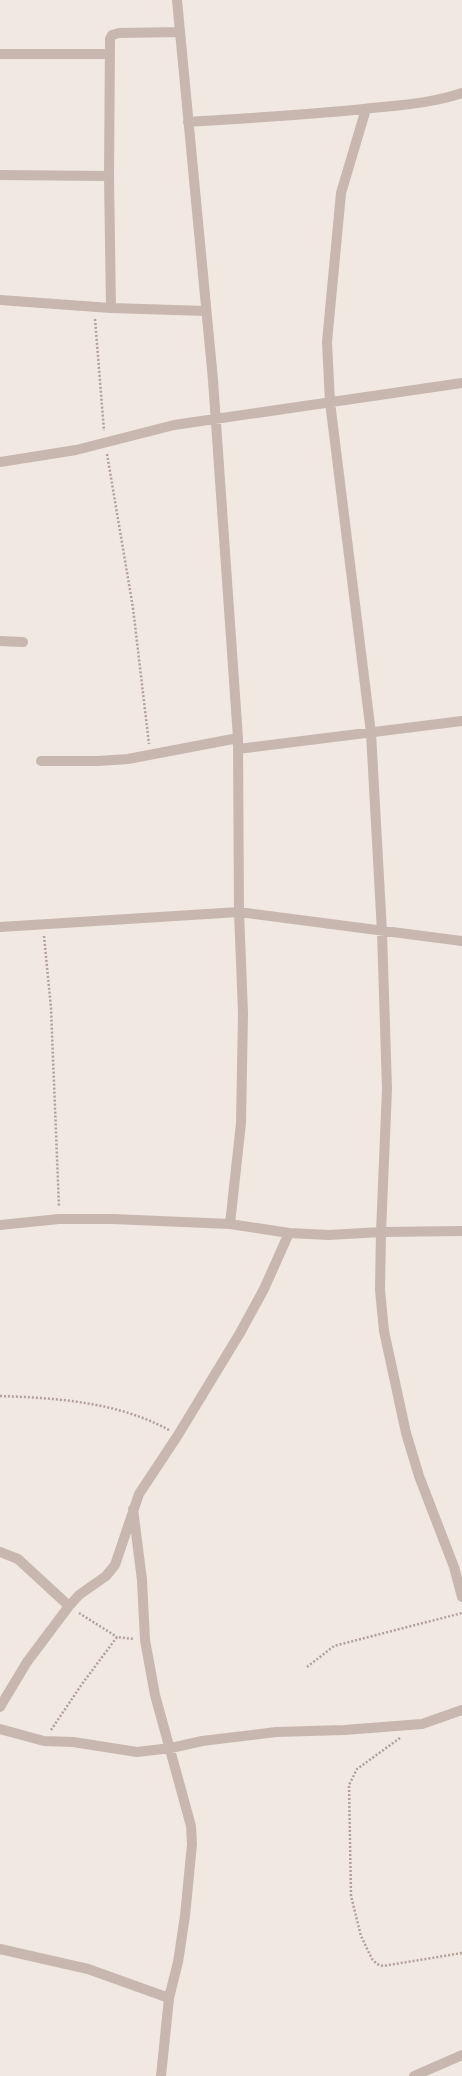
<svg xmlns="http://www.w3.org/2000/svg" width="462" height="2076" font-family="'Golos Text',sans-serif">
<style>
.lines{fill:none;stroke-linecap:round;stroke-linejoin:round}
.path{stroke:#b3a198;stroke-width:2.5;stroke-dasharray:2 2;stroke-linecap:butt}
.minor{stroke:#c7b7ae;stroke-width:10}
.tertiary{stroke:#c7b7ae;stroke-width:10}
</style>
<rect width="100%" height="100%" fill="#f1e8e1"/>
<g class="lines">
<path class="path" d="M95,319L104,431
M107,454L133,608L149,744
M44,936L51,1008L59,1207
M0,1396C57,1398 118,1402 169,1430
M79,1613L117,1637
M307,1667L334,1646L462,1613
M51,1730L82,1684L117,1637L134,1639
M400,1738L357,1769L349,1785L351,1896L361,1936L372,1959L377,1964L383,1966L462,1953"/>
<path class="minor" d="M177,0L213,380L238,738L239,912L243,1013L241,1123L230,1224
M0,54H110
M366,109L341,193L327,342L330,402L371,733L382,932L387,1089L381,1232L380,1290L384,1331L406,1433L419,1476L454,1567L462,1597
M188,122C250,118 311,115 372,108C402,105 433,103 462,93
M0,175L109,176
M0,300L111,308L206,311
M111,308L109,176L110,39L112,35L119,33L180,32
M0,462L76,450L174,425L462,383
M0,641L23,642
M238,749L462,721
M41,761H98L128,759L238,738
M0,927L239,912L462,941
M0,1225L59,1219H113L230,1224L289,1233L329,1235L381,1232L462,1231
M133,1509L142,1580L145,1640L155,1695L191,1826L192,1844L185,1916L178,1962L169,1998L161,2076
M0,1552L18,1559L69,1606
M0,1707L27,1662L69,1606L79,1595L106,1576L115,1565L139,1494L178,1435L240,1333L264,1289L289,1233
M0,1729L44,1741L73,1742L137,1752L171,1748L202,1741L276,1732L344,1730L422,1724L462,1710
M0,1949L88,1969L169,1998"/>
<path class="tertiary" d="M414,2076L462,2055"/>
</g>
</svg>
